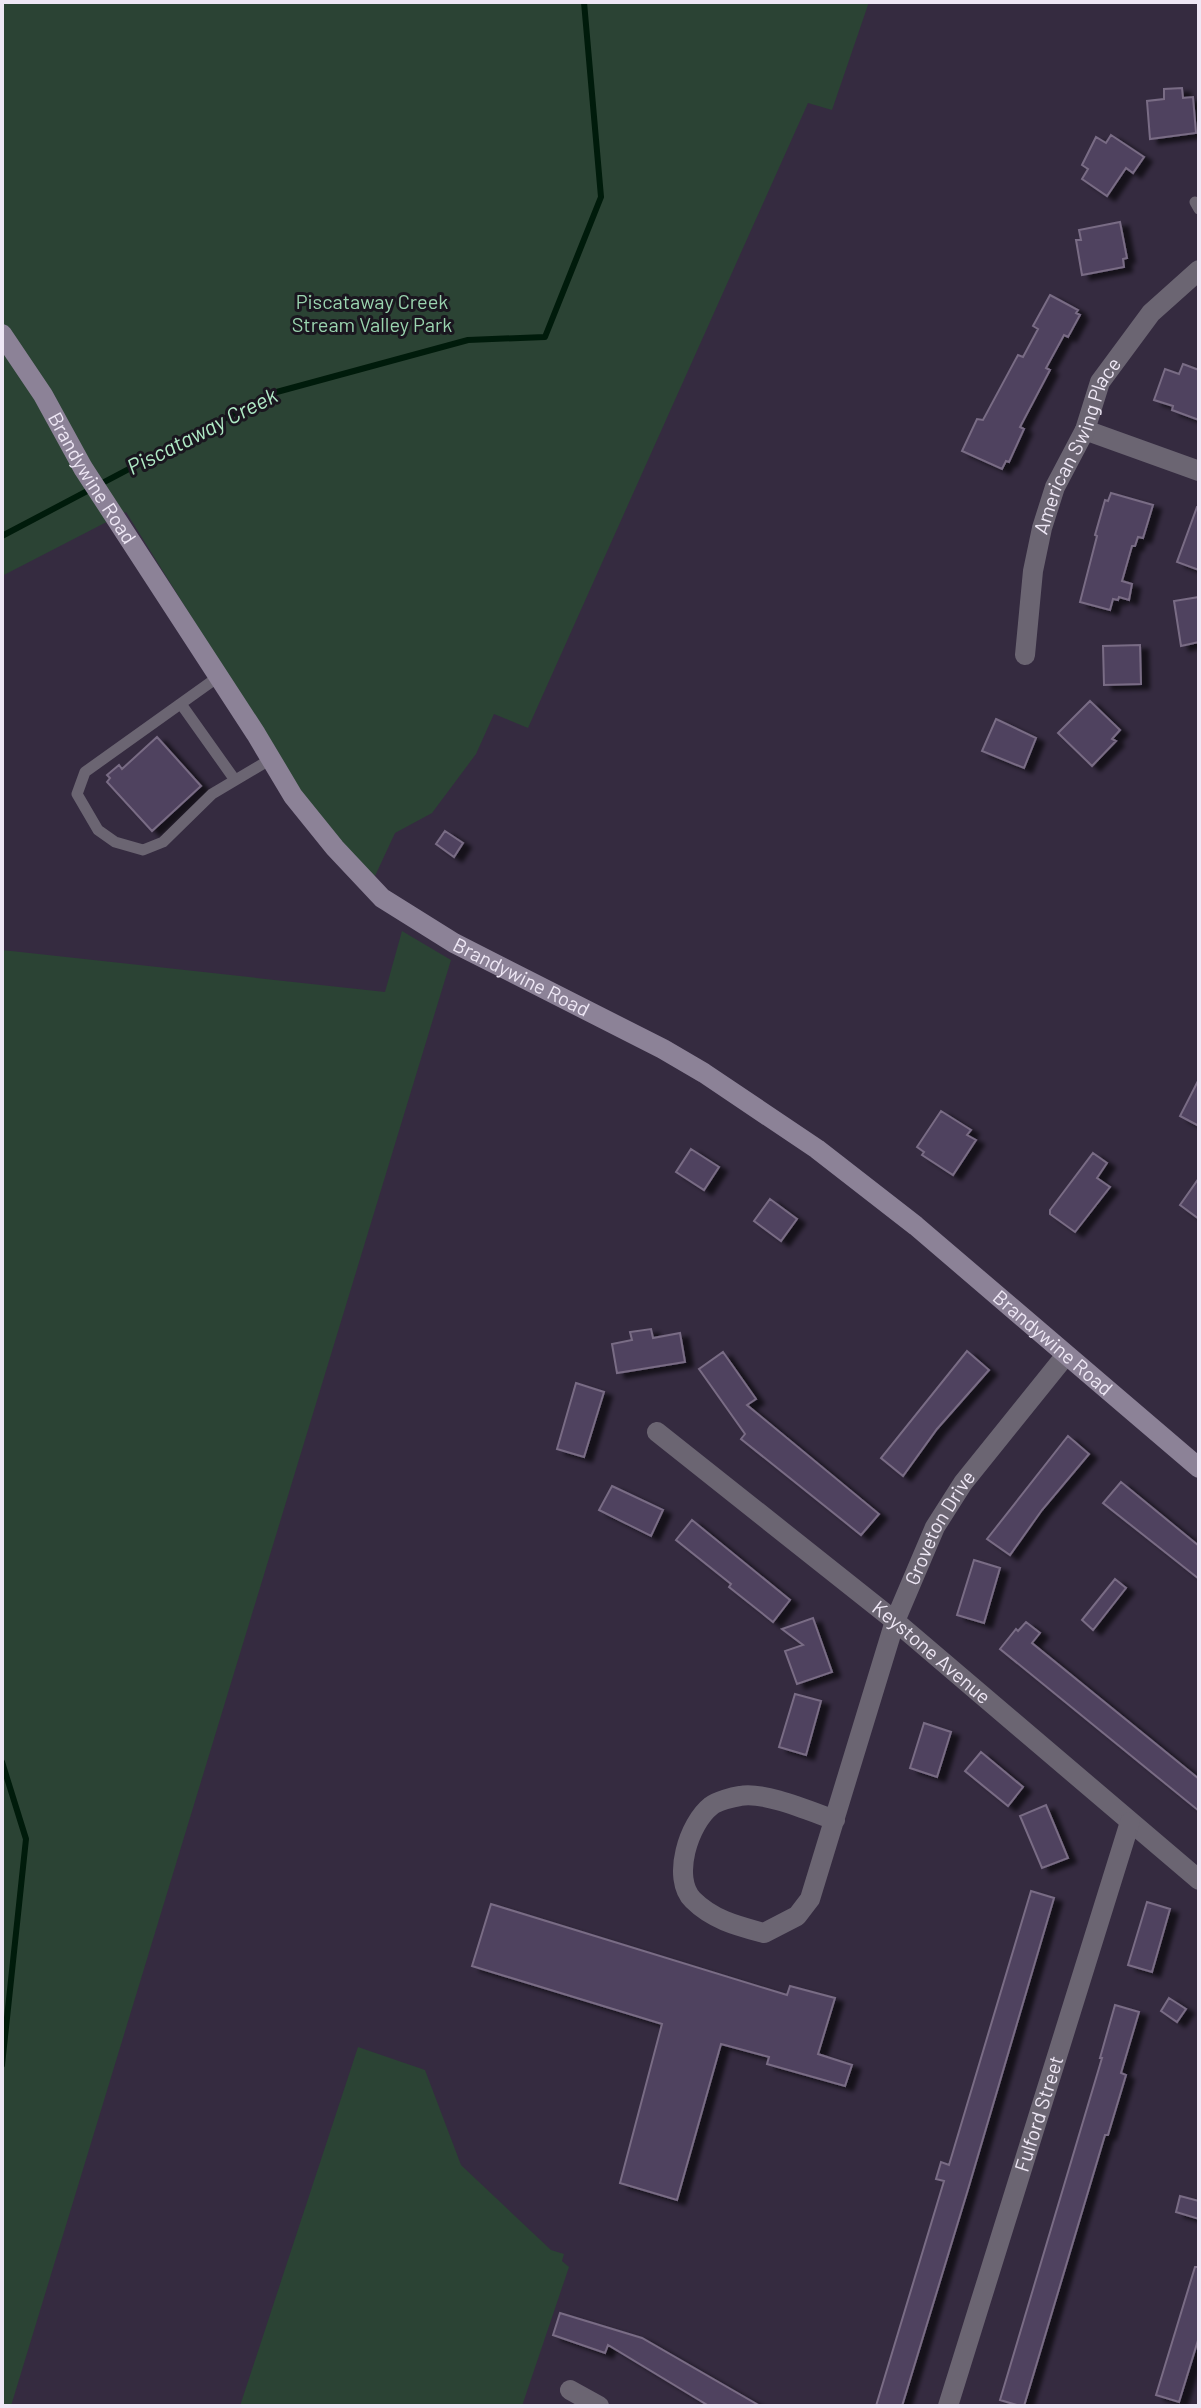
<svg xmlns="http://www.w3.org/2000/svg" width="1201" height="2408" font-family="Barlow,sans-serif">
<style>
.green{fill:#2b4334}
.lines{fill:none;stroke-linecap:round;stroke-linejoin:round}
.stream{stroke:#001b0b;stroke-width:6}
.building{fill:#50425e;stroke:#796c85;stroke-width:2;filter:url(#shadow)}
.lane{stroke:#6b6572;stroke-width:11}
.street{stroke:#6b6572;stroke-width:20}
.secondary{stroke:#8c8297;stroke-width:20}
.labels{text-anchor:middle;stroke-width:6;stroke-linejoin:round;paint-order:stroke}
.park-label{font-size:20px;fill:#9ad4af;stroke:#1a161f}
.street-label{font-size:20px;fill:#eee7f5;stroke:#1a161f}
.water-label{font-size:22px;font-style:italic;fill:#b0ebc6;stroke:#1a161f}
</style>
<defs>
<filter id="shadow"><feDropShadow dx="8" dy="4.5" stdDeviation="2" flood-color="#0009"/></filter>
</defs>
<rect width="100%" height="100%" fill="#352b40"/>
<path class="green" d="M2,2H869L832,110L808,103L528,728L494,714L476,754L432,813L395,833L375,876L358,861L298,788L126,512L2,576Z
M402,931L451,960L11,2406H2V950L385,992Z
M358,2047L425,2070L461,2165L551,2250L564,2254L562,2261L569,2267L522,2406H240Z"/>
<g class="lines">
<path class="stream" d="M2,536L273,393L468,340L545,337L601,197L584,2
M2,1762L26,1839L2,2065"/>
</g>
<path class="building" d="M1182,88L1183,98L1193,97L1196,133L1150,139L1147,101L1164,99V89Z
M1111,135L1144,157L1133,173L1126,168L1107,196L1082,179L1088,169L1082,165L1096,137L1106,143Z
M1120,222L1127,258L1123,259L1124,267L1082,275L1076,240H1081L1079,230Z
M1050,295L1078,310L1076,313L1080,315L1068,337L1064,335L1046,368L1050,370L1020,427L1024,429L1009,462L1006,461L1002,469L962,451L977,419L983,420L1018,355L1023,357L1038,329L1033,326Z
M1183,364L1199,370V420L1172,410L1173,406L1154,400L1165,369L1179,374Z
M1111,493L1153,505L1143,538L1138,537L1135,546H1132L1122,581L1132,584L1129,600L1119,597L1118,600L1113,599L1110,610L1080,602L1097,536L1095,535L1105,500L1108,501Z
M1197,507H1199V570L1177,562Z
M1199,597V642L1181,646L1174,601Z
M1140,645L1141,684L1104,685L1103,646Z
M1090,701L1120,730L1112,739L1116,741L1092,766L1058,733Z
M996,719L1036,738L1024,768L982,751Z
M157,737L201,786L152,831L107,782L110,778L107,775L119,765L122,769Z
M445,831L463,843L454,857L436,844Z
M1199,1079V1126L1180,1116Z
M941,1111L971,1130L967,1135L976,1140L953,1175L922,1155L924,1152L917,1147Z
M691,1149L719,1167L704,1190L676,1172Z
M1093,1153L1107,1163L1097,1178L1110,1187L1075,1232L1050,1214V1210Z
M1199,1178V1219L1180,1205Z
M770,1199L797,1219L781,1241L754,1221Z
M651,1329L653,1338L680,1333L685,1362L617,1373L612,1344L632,1340L630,1332Z
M967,1351L989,1370L937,1429L903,1476L881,1458Z
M723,1352L756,1399L747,1405L879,1514L861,1535L741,1439L745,1434L699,1369Z
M576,1383L604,1392L584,1457L557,1449Z
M1068,1436L1089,1454L1042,1510L1010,1555L987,1539Z
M1121,1482L1199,1546V1579L1103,1503Z
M612,1486L663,1510L651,1536L599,1510Z
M692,1520L790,1600L773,1622L729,1587L731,1584L676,1540Z
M974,1560L1000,1568L984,1623L957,1615Z
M1115,1579L1126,1588L1093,1630L1082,1620Z
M813,1618L832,1672L797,1684L785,1651L803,1645L782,1629Z
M1026,1622L1040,1633L1032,1643L1199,1779V1811L1000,1649L1016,1629L1018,1631Z
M795,1694L821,1701L806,1755L779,1747Z
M924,1723L951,1732L937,1777L910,1768Z
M981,1752L1023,1787L1008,1806L965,1771Z
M1046,1805L1068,1858L1042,1868L1020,1816Z
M1031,1891L1054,1898L969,2186L902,2406H876L944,2181L936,2179L941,2162L949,2165Z
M1147,1902L1170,1909L1152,1972L1128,1965Z
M491,1904L787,1995L790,1986L835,1998L818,2054L852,2065L845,2086L767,2064L769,2057L721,2044L677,2200L620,2183L662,2024L472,1966Z
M1169,1998L1186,2009L1177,2022L1161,2011Z
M1115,2005L1139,2012L1121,2073L1126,2075L1108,2135H1105L1024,2406H1020L1000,2400L1102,2058H1100Z
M1180,2196L1199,2201V2219L1176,2212Z
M1195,2267H1199V2337L1179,2402L1156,2395Z
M560,2313L642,2338L760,2406H709L608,2345L605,2353L553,2335Z"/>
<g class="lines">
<path class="lane" d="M1195,202L1199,209
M218,677L85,772L77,794L98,830L115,842L143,850L163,842L212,794L271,759
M181,704L235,780"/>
<g class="street">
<path d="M1085,430L1199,471"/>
<path id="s1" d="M1025,655L1033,571L1042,528L1055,487L1085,430L1100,382L1151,313L1199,270"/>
<path id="s2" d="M657,1432L895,1621L1199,1880"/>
<path id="s3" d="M835,1820C812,1812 764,1791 740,1796C733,1797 717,1801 711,1806C689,1823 671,1878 693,1900C713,1920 738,1926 764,1933L797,1916L810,1899L895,1621L935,1527L963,1483L1066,1355"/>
<path d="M570,2390L599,2406"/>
<path id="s4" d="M948,2406L1130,1822"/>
</g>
<path class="secondary" id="s5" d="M2,334L43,395L83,468L256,734L293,796L335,848L382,898L454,943L663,1049L704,1073L817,1149L916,1226L1199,1468"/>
</g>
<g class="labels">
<g class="park-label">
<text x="372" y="309">Piscataway Creek<tspan x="372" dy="23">Stream Valley Park</tspan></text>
</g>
<g class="street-label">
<text dy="7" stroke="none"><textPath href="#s1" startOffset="218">American Swing Place</textPath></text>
<text dy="7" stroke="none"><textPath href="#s5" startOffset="170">Brandywine Road</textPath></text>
<text dy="7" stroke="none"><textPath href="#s5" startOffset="842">Brandywine Road</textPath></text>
<text dy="7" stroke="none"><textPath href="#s5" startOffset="1490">Brandywine Road</textPath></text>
<text dy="7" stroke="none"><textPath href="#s3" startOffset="766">Groveton Drive</textPath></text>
<text dy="7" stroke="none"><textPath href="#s2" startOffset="352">Keystone Avenue</textPath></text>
<text dy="7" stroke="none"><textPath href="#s4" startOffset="306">Fulford Street</textPath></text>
</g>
<g class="water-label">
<text transform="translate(202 431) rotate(-27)" y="8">Piscataway Creek</text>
</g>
</g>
<rect width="1201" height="2408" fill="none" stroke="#eee7f5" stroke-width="8"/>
</svg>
